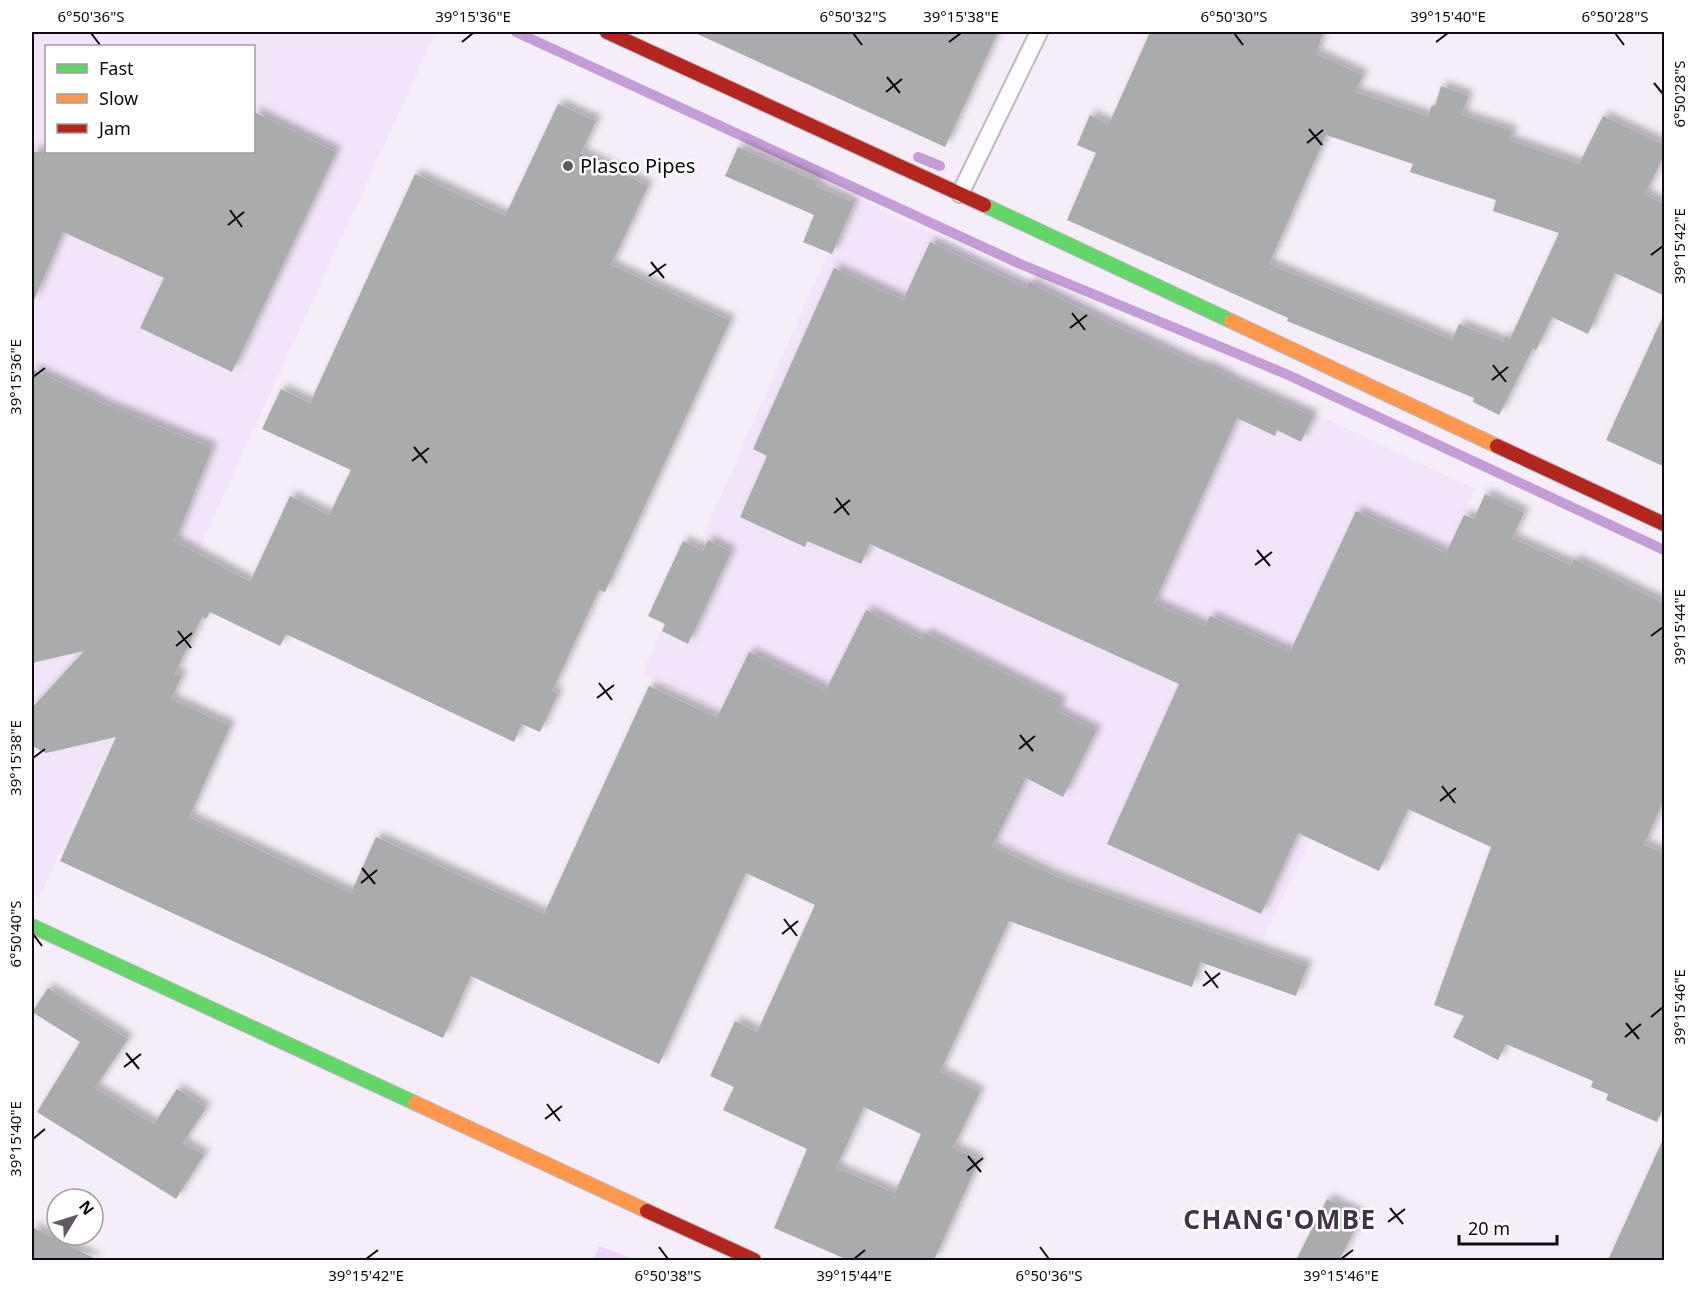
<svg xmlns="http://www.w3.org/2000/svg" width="1696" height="1292" font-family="'Noto Sans',sans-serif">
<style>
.built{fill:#f2e5f9;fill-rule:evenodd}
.green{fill:#ecd5f8}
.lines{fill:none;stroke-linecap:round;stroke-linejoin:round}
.stream{stroke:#c39dd6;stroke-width:10}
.building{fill:#a9abac;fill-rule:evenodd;filter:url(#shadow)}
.lane-casing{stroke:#bfb8c2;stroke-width:20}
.fast-casing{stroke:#bfb8c2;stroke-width:16}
.slow-casing{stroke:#bfb8c2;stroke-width:16}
.jam-casing{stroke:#bfb8c2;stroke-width:16}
.lane{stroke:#fefcfe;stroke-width:16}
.fast{stroke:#63d668;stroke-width:14}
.slow{stroke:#ff974d;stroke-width:14}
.jam{stroke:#b3261e;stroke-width:14}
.ticks{fill:none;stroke:#0f0912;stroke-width:2}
.poi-dot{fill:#605962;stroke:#fff;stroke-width:2}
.labels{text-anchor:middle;stroke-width:5;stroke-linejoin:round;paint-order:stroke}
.poi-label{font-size:20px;fill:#0f0912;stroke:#fff;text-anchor:start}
.district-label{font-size:26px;font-weight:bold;letter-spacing:1.5px;fill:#42324a;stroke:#fff}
.neatline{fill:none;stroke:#0f0912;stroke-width:2}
.ticks-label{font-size:15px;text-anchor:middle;fill:#0f0912}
</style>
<defs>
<filter id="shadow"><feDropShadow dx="5.5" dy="-5.5" stdDeviation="3" flood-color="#0004"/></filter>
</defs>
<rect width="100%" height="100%" fill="#f5eef8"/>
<path class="built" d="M32,32H436L39,898L32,894ZM46,46H254V152H46Z
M853,196L1475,489L1263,940L1061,869L642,674Z"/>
<path class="green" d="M599,1246L636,1260H593Z"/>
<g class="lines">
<path class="stream" d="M516,32L1018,263L1286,374L1664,550
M918,157L940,166"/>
</g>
<path class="building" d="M693,32H998L945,147Z
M1150,32H1323L1316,54L1363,75L1355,92L1428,116L1432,105L1435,106L1441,86L1468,96L1462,115L1512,131L1509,140L1579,164L1603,116L1665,145V153L1645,194L1665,205V296L1615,273L1588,334L1552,317L1536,350L1533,348L1499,415L1473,402L1474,398L1287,321L1288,318L1067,220L1096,153L1077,145L1090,115L1109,124ZM1326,135L1413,164L1410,172L1496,200L1493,211L1559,233L1510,339L1505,336L1503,342L1459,324L1452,340L1269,264Z
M558,104L596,121L581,153L648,186L611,265L730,321L605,592L599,590L552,691L558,694L540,732L522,724L514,742L286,634L280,646L210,612L206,619L202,617L175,673L182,676L171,699L230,726L189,817L351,893L376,837L544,914L649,686L717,718L749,652L826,690L866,610L922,639L925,633L1062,702L1057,711L1096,731L1063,797L1026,778L992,846L1057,877L1307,966L1296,996L1200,962L1192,987L1009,921L940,1072L980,1092L953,1148L979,1160L934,1260H848L774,1228L807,1149L723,1110L734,1087L710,1076L735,1021L757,1032L815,905L746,873L659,1064L471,976L443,1038L60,861L116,737L46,753L32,746V708L84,651L32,663V369L96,399L95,400L212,448L175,541L250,582L290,496L329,515L351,470L262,429L281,389L310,403L415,174L505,216ZM864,1107L921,1134L895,1193L836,1168Z
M254,112L336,152L232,372L140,328L164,278L63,232L32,305V152H254Z
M738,147L818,182L816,186L854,203L832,254L803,242L814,215L725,176Z
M930,242L1026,288L1029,282L1097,317L1203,367L1204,364L1230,377L1229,378L1313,416L1301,442L1277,430L1275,436L1237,418L1154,603L1205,626L1210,616L1290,652L1356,511L1446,553L1464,515L1474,519L1485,494L1524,513L1512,538L1571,565L1574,559L1665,604V797L1644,845L1665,853V1104L1657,1122L1606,1100L1608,1094L1591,1087L1593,1081L1506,1044L1498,1060L1453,1037L1464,1016L1434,1005L1491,847L1408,809L1379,871L1298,833L1261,914L1107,844L1179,684L870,544L861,564L807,541L805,547L740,517L767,456L753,449L834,268L903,300Z
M1665,312V467L1606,440Z
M708,540L731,552L688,644L662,631L665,624L648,616L683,541L703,551Z
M48,988L128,1039L95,1088L154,1124L177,1089L206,1108L183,1143L204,1155L176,1199L37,1112L80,1042L32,1012Z
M1665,1135V1260H1608Z
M1327,1199L1362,1216L1339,1260H1296Z
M32,1227L98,1260H32Z"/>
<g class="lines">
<defs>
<path id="lane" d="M960,194L1039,32"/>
<path id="fast" d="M984,205L1231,321
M32,926L415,1103"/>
<path id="slow" d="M1231,321L1497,446
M415,1103L647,1211"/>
<path id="jam" d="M607,32L984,205
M1497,446L1664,524
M647,1211L754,1260"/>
</defs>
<use href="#lane" class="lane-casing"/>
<use href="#fast" class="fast-casing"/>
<use href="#slow" class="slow-casing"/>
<use href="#jam" class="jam-casing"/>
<use href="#lane" class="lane"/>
<use href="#fast" class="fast"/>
<use href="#slow" class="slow"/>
<use href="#jam" class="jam"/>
</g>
<path class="ticks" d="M91,33L100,45M853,33L862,45M1234,33L1243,45M1615,33L1624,45M462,42L473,33M949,42L961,33M1436,42L1448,33M887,77L900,93M1654,83L1663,94M886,92L902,79M1309,129L1322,145M1307,143L1323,130M230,210L242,227M228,225L244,212M1651,255L1663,246M651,262L664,278M649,276L666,264M1072,313L1085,330M1070,328L1087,315M1493,365L1506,382M33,377L45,368M1492,380L1508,367M414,447L427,463M412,461L429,448M836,498L849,515M834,513L850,500M1257,550L1270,566M1255,565L1272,552M178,631L191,648M1651,636L1663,627M176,646L192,633M599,683L612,700M597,698L614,685M1020,735L1033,751M1019,749L1035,736M33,758L45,749M1442,786L1455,803M1440,801L1456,788M362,868L375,884M361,883L377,870M784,919L797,936M33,934L42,946M782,934L798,921M1205,971L1218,988M1203,986L1220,973M1651,1017L1663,1007M1626,1023L1639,1039M1625,1037L1641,1024M126,1053L139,1069M124,1067L141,1054M547,1104L560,1121M545,1119L562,1106M33,1139L45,1129M968,1156L981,1172M967,1171L983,1158M1390,1208L1403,1224M1388,1222L1405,1209M659,1247L668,1259M1040,1247L1049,1259M366,1259L378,1250M854,1259L865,1250M1341,1259L1353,1250"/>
<circle class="poi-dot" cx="568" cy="166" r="6"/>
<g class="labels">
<g class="poi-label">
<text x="580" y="173">Plasco Pipes</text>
</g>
<g class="district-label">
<text x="1280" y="1229">CHANG'OMBE</text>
</g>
</g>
<rect width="1696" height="1292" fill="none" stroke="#ffffff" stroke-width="66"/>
<rect x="45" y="45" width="210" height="108" fill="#ffffff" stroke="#9f9da0" stroke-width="1.5"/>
<rect x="57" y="64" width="30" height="9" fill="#63d668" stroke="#9f9da0" stroke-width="1.5"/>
<text x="99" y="75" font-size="18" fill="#0f0912">Fast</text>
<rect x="57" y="94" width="30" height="9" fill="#ff974d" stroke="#9f9da0" stroke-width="1.5"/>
<text x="99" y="105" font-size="18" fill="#0f0912">Slow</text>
<rect x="57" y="124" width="30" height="9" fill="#b3261e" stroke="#9f9da0" stroke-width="1.5"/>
<text x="99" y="135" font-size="18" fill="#0f0912">Jam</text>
<g transform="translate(75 1217) rotate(52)"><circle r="28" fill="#ffffff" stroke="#9f9da0" stroke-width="1.5"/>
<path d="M0-4.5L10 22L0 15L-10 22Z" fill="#605962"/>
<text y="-9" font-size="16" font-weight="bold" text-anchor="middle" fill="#0f0912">N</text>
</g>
<path d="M1459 1235v9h98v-9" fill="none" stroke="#0f0912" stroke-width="3"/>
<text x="1468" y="1235" font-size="18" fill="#0f0912" stroke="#ffffff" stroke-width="4.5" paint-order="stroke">20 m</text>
<rect x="33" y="33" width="1630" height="1226" class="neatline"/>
<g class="ticks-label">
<text x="91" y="22">6°50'36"S</text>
<text x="473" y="22">39°15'36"E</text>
<text x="853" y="22">6°50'32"S</text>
<text x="961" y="22">39°15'38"E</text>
<text x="1234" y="22">6°50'30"S</text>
<text x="1448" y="22">39°15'40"E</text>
<text x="1615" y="22">6°50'28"S</text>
<text transform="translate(1680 94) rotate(-90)" y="5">6°50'28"S</text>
<text transform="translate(1680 246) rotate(-90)" y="5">39°15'42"E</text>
<text transform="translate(16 377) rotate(-90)" y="5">39°15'36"E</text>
<text transform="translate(1680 627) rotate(-90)" y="5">39°15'44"E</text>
<text transform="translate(16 758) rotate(-90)" y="5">39°15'38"E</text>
<text transform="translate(16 934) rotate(-90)" y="5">6°50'40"S</text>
<text transform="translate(1680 1007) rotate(-90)" y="5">39°15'46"E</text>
<text transform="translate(16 1139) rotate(-90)" y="5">39°15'40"E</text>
<text x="366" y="1281">39°15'42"E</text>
<text x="668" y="1281">6°50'38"S</text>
<text x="854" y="1281">39°15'44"E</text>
<text x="1049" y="1281">6°50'36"S</text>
<text x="1341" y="1281">39°15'46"E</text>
</g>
</svg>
